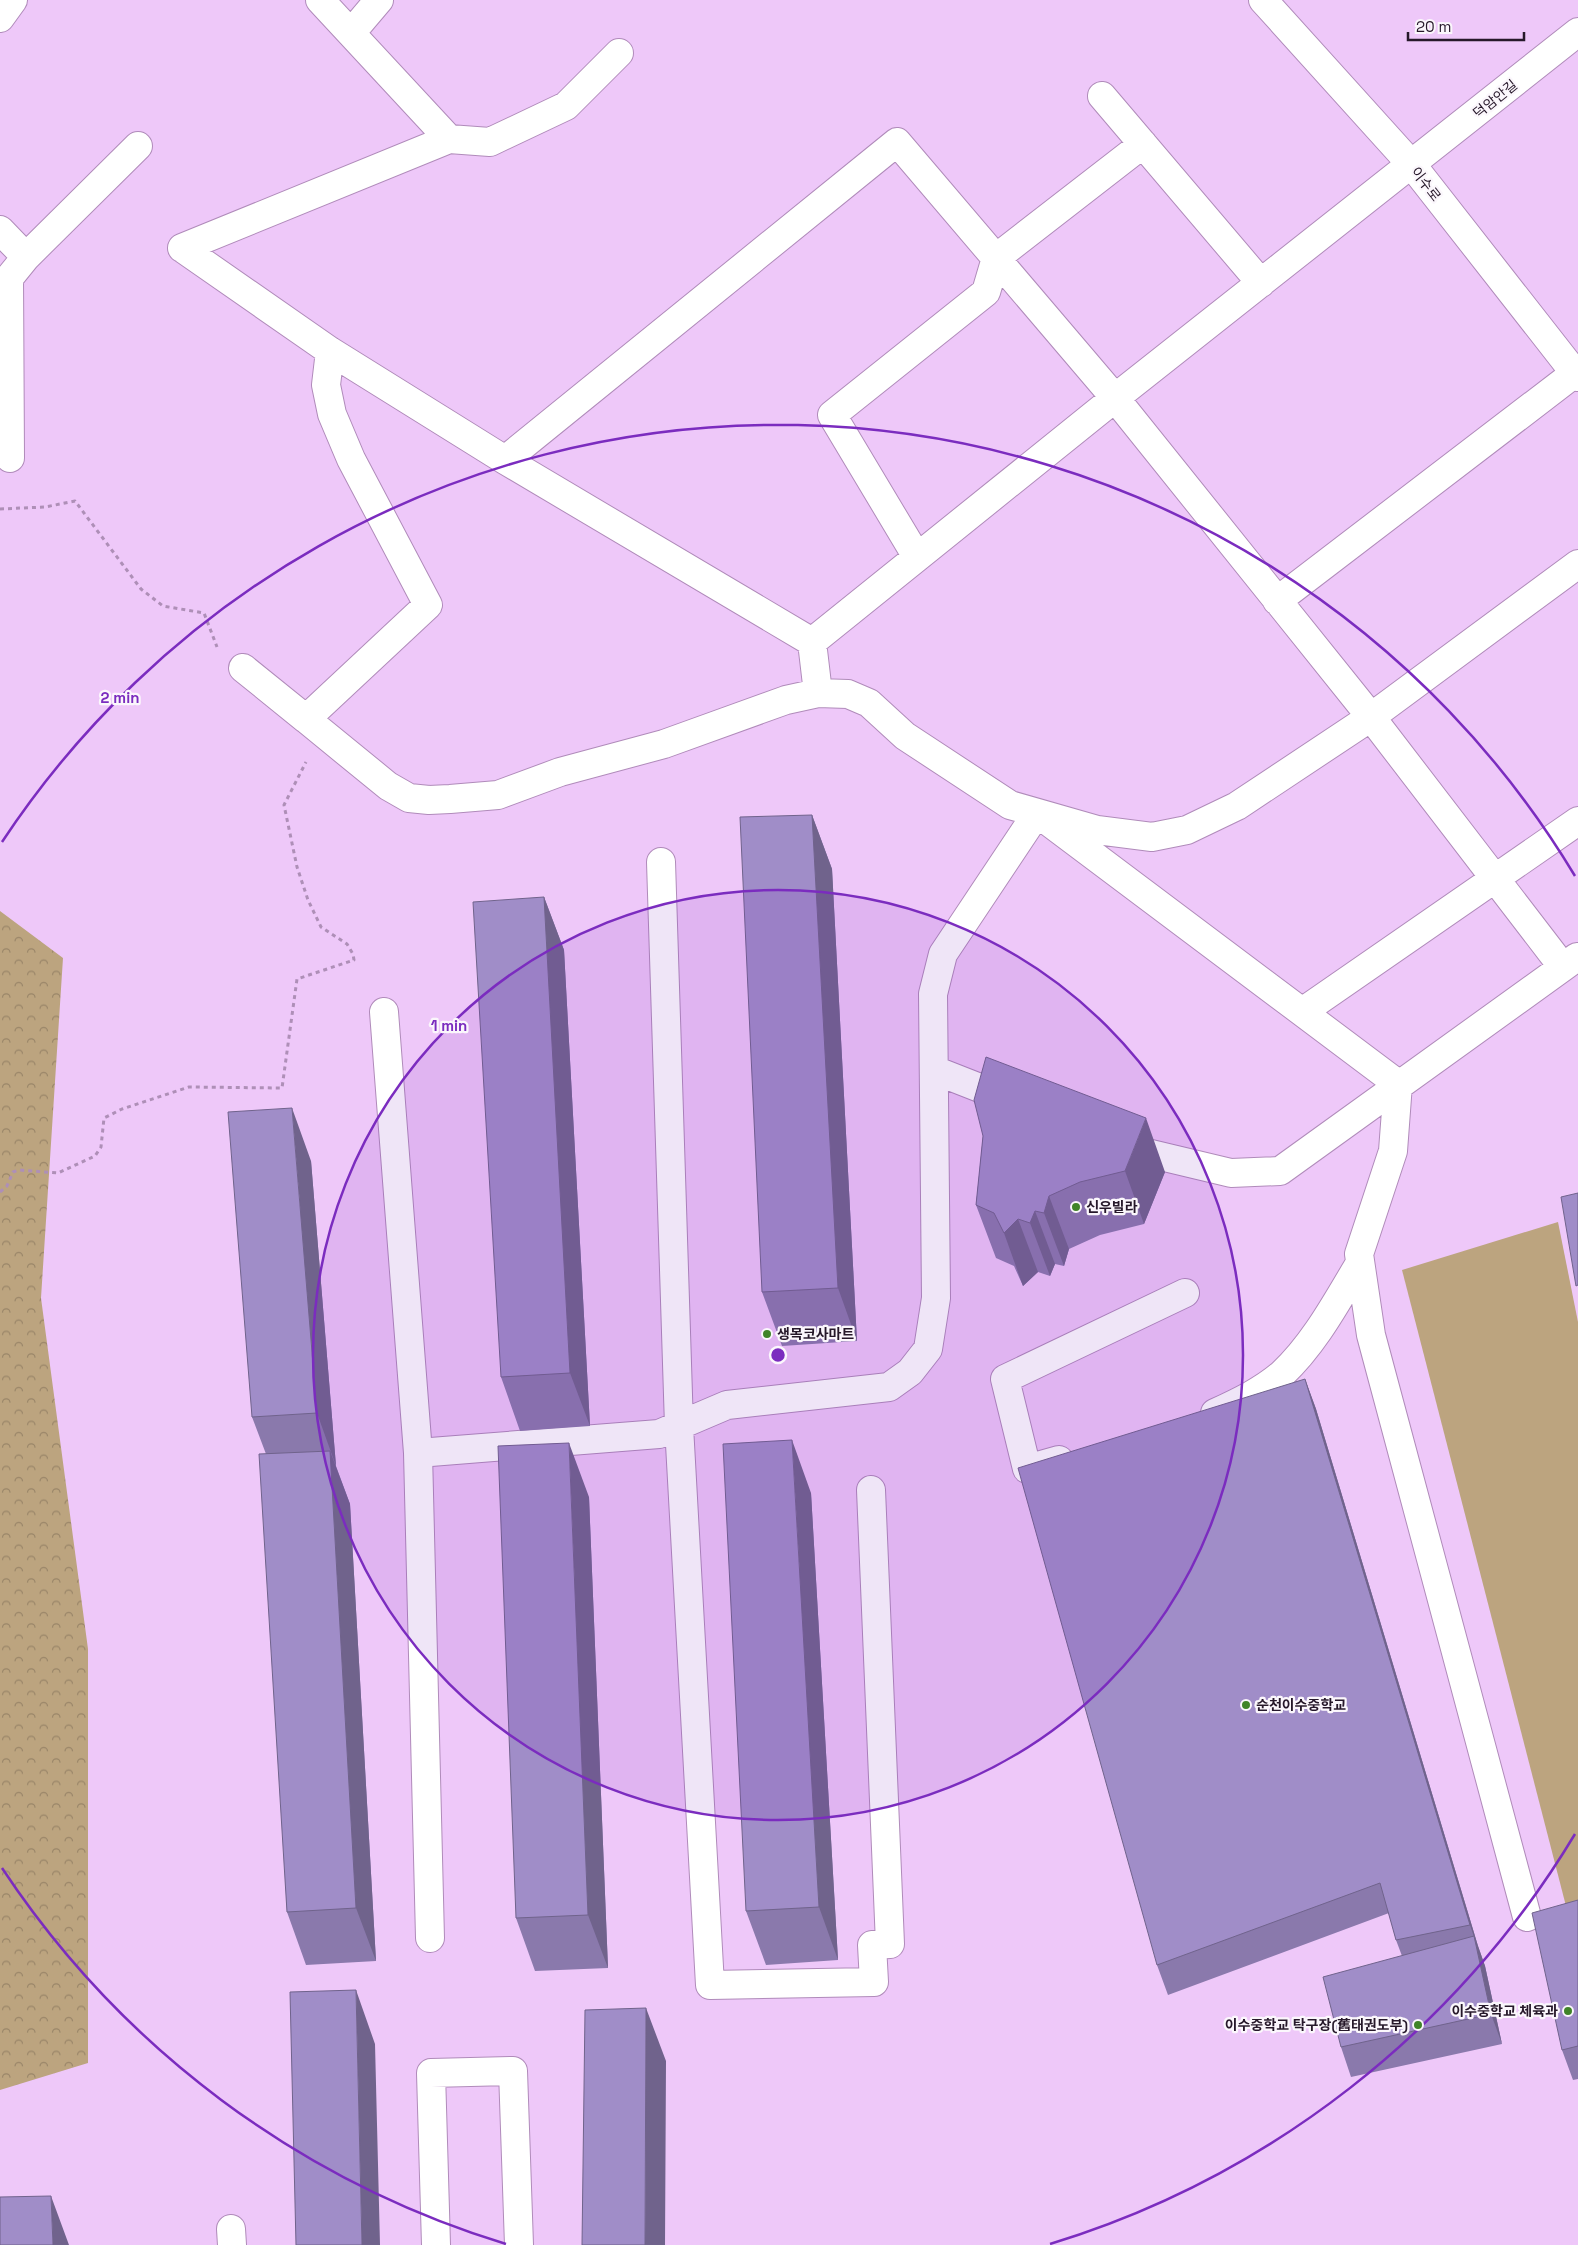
<svg xmlns="http://www.w3.org/2000/svg" width="1578" height="2245" font-family="'Space Grotesk','Noto Sans KR',sans-serif">
<style>
.forest{fill:url(#forest-crowns)}
.garden{fill:#bca47f}
.lines{fill:none;stroke-linecap:round;stroke-linejoin:round}
.minor-casing{stroke:#b08bba;stroke-width:30}
.major-casing{stroke:#b08bba;stroke-width:30}
.path{stroke:#ae8fb7;stroke-width:3;stroke-dasharray:4 4;stroke-linecap:butt}
.minor{stroke:#fff;stroke-width:28}
.major{stroke:#fff;stroke-width:28}
.wall{fill:#8a79ac}
.shaded-wall{fill:#70638c}
.building{fill:#a08dc8;stroke:#70638c}
.ring{fill:none;stroke:#7b2cbf;stroke-width:2.5}
.poi-dot{fill:#408428;stroke:#fbf7fc;stroke-width:2}
.labels{text-anchor:middle;stroke-width:4.5;stroke-linejoin:round;paint-order:stroke}
.street-label{font-size:14px;fill:#26182a;stroke:#fbf7fc}
.poi-label{font-size:14px;font-weight:bold;fill:#26182a;stroke:#fbf7fc;text-anchor:start}
.centre{fill:#7b2cbf;stroke:#fbf7fc;stroke-width:2.5}
.ring-label{font-size:15px;text-anchor:middle;font-weight:bold;fill:#7b2cbf;stroke:#fbf7fc;stroke-width:4.5;stroke-linejoin:round;paint-order:stroke}
</style>
<defs>
<pattern id="forest-crowns" width="20" height="18" patternUnits="userSpaceOnUse" patternTransform="scale(1.25)"><rect width="20" height="18" fill="#bca47f"/><path d="M2 6a3 3 0 1 1 6 0M12 15a3 3 0 1 1 6 0" fill="none" stroke="#998568"/></pattern>
</defs>
<rect width="100%" height="100%" fill="#eec8f9"/>
<path class="forest" d="M0,911L63,958L41,1298L88,1649V2063L0,2090Z"/>
<path class="garden" d="M1558,1222L1578,1322V1907L1567,1910L1402,1270Z"/>
<g class="lines">
<defs>
<path id="minor" d="M0,18L13,0
M351,33L379,0
M1102,96L1261,283
M449,139L490,142L566,106L619,53
M0,230L26,257
M182,248L330,351L505,460L812,642L1115,398L1578,32
M182,248L449,139L320,0
M10,458L9,278L26,257L138,146
M505,460L897,142L1115,398L1371,717L1562,966
M917,557L832,415L986,292L996,258L1143,144
M1277,601L1575,373
M812,642L818,693L848,694L869,703L905,736L1010,805L1097,830L1152,837L1187,830L1237,806L1371,717L1578,564
M243,668L306,719L428,605L351,459L332,414L326,385L330,351
M306,719L388,786L409,798L429,800L450,799L498,795L560,772L664,744L786,700L818,693
M661,862L679,1426L710,1985L874,1982L872,1945L890,1944L871,1490
M384,1012L418,1453L430,1938
M1302,1012L1578,821
M934,1070L1013,1101
M1125,1146L1139,1151L1231,1173L1280,1171L1577,957
M1215,1413C1239,1402 1262,1391 1282,1374C1315,1343 1337,1301 1360,1263
M418,1453L659,1434L727,1405L889,1387L910,1372L928,1349L936,1298L933,994L943,954L1037,813L1398,1084L1393,1151L1359,1254L1371,1335L1527,1917
M1059,1460L1027,1469L1005,1379L1185,1293
M231,2229L232,2245
M436,2245L431,2073L513,2071L519,2245"/>
<path id="major" d="M1263,0L1412,165L1578,377"/>
</defs>
<use href="#minor" class="minor-casing"/>
<use href="#major" class="major-casing"/>
<path class="path" d="M0,509L45,507L75,501L141,589L163,606L204,613L217,647
M0,1192L7,1186L13,1172L19,1170L58,1173L95,1156L101,1147L104,1118L122,1109L189,1087L282,1088L297,979L354,960L353,954L347,944L321,927L308,900L297,867L284,805L306,762"/>
<use href="#minor" class="minor"/>
<use href="#major" class="major"/>
</g>
<path class="wall" d="M812,815L832,869L857,1341L782,1346L762,1292Z
M544,897L564,950L590,1426L520,1431L501,1377Z
M983,1136L1165,1172L1144,1224L1100,1235L1069,1249L1064,1266L1055,1264L1050,1276L1038,1272L1023,1286L1014,1266L996,1258L976,1205Z
M311,1161L336,1466L350,1504L376,1961L306,1965L287,1912L266,1454L252,1417Z
M1305,1379L1316,1409L1478,1946L1485,1966L1502,2044L1351,2077L1341,2047L1402,1956L1396,1940L1389,1913L1168,1995L1157,1965Z
M811,1493L838,1960L766,1965L746,1911Z
M589,1497L608,1968L535,1971L516,1918Z
M1578,1900V2079L1573,2080L1562,2050Z"/>
<path class="shaded-wall" d="M812,815L832,869L857,1341L838,1288Z
M544,897L564,950L590,1426L570,1373Z
M292,1108L311,1161L336,1466L317,1413Z
M1146,1118L1165,1172L1144,1224L1125,1171Z
M1049,1196L1069,1249L1064,1266L1044,1213Z
M1035,1211L1055,1264L1050,1276L1030,1223Z
M1018,1219L1038,1272L1023,1286L1004,1233Z
M1305,1379L1316,1409L1478,1946L1485,1966L1502,2044L1491,2014L1475,1940L1470,1925Z
M792,1440L811,1493L838,1960L819,1907Z
M569,1443L589,1497L608,1968L588,1915Z
M330,1451L350,1504L376,1961L356,1908Z
M356,1990L375,2044L380,2245H362Z
M646,2008L666,2061L665,2245H645Z
M51,2196L69,2245H53Z"/>
<path class="building" d="M812,815L838,1288L762,1292L740,817Z
M544,897L570,1373L501,1377L473,902Z
M986,1057L1146,1118L1125,1171L1080,1182L1049,1196L1044,1213L1035,1211L1030,1223L1018,1219L1004,1233L994,1213L976,1205L983,1136L974,1100Z
M292,1108L317,1413L252,1417L228,1112Z
M1578,1193V1285L1576,1286L1561,1197Z
M1305,1379L1470,1925L1396,1940L1380,1883L1157,1965L1018,1468Z
M792,1440L819,1907L746,1911L723,1444Z
M569,1443L588,1915L516,1918L498,1446Z
M330,1451L356,1908L287,1912L259,1454Z
M1578,1900V2046L1562,2050L1532,1913Z
M1474,1936L1491,2014L1341,2047L1323,1977Z
M356,1990L362,2245H296L290,1992Z
M646,2008L645,2245H582L585,2010Z
M51,2196L53,2245H0V2197Z"/>
<circle cx="778" cy="1355" r="465" fill="#7b2cbf" fill-opacity=".12"/>
<g class="ring">
<circle cx="778" cy="1355" r="465"/>
<path d="M1575 1834A930 930 0 0 1 1050 2244M506 2244A930 930 0 0 1 2 1868M2 842A930 930 0 0 1 1575 876"/>
</g>
<g class="poi-dot">
<circle cx="1076" cy="1207" r="5"/>
<circle cx="767" cy="1334" r="5"/>
<circle cx="1246" cy="1705" r="5"/>
<circle cx="1568" cy="2011" r="5"/>
<circle cx="1418" cy="2025" r="5"/>
</g>
<g class="labels">
<g class="street-label">
<text transform="translate(1495 99) rotate(-39)" y="5">덕암안길</text>
<text transform="translate(1426 184) rotate(52)" y="5">이수로</text>
</g>
<g class="poi-label">
<text x="1086" y="1212">신우빌라</text>
<text x="777" y="1339">생목코사마트</text>
<text x="1256" y="1710">순천이수중학교</text>
<text x="1558" y="2016" text-anchor="end">이수중학교 체육과</text>
<text x="1408" y="2030" text-anchor="end">이수중학교 탁구장(舊태권도부)</text>
</g>
</g>
<circle cx="778" cy="1355" r="8" class="centre"/>
<g class="ring-label">
<text x="120" y="703">2 min</text>
<text x="449" y="1031">1 min</text>
</g>
<path d="M1408 32v8h116v-8" fill="none" stroke="#26182a" stroke-width="2.5"/>
<text x="1416" y="32" font-size="15" fill="#26182a" stroke="#fbf7fc" stroke-width="4" paint-order="stroke">20 m</text>
</svg>
